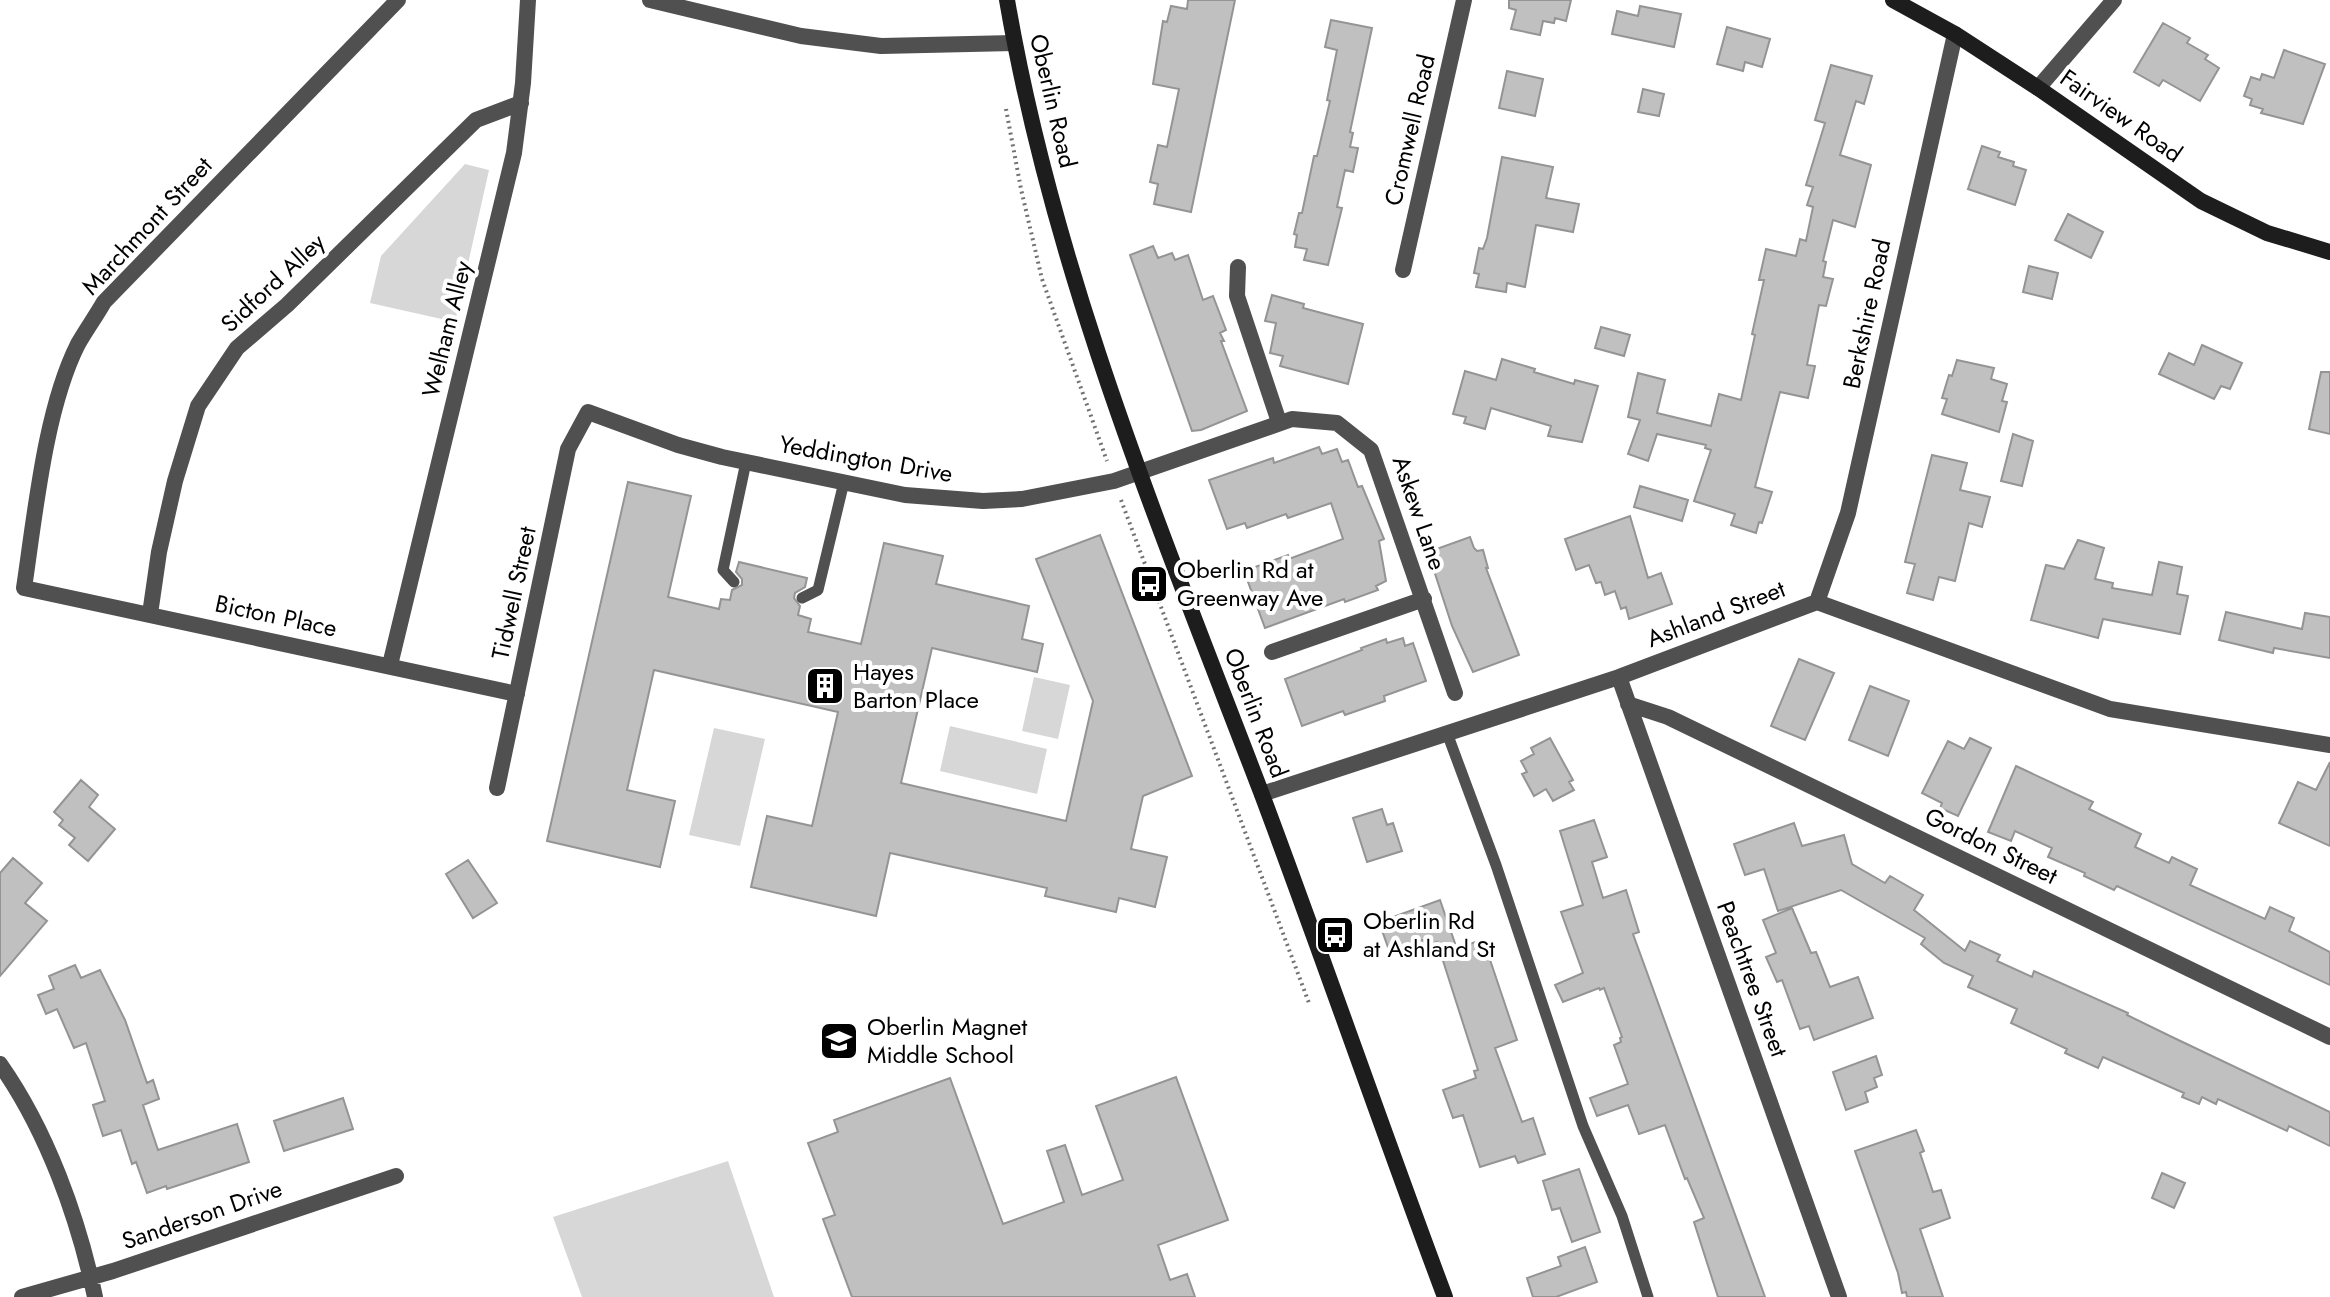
<svg xmlns="http://www.w3.org/2000/svg" width="2330" height="1297" font-family="Jost,sans-serif">
<style>
.green{fill:#d7d7d7}
.building{fill:#c0c0c0;stroke:#949494;stroke-width:2}
.lines{fill:none;stroke-linecap:round;stroke-linejoin:round}
.path{stroke:#727272;stroke-width:4;stroke-dasharray:2 4;stroke-linecap:butt}
.lane{stroke:#505050;stroke-width:11}
.street{stroke:#505050;stroke-width:16}
.secondary{stroke:#1d1d1d;stroke-width:16}
.labels{text-anchor:middle;stroke-width:8;stroke-linejoin:round;paint-order:stroke}
.street-label{font-size:24px;fill:#000;stroke:#fff}
.poi-label{font-size:24px;fill:#000;stroke:#fff;text-anchor:start}
</style>
<rect width="100%" height="100%" fill="#fff"/>
<path class="green" d="M465,164L489,170L455,322L370,303L381,256Z
M1034,677L1070,685L1058,739L1022,731Z
M950,726L1047,749L1037,794L940,771Z
M714,728L765,739L740,846L689,835Z
M728,1161L774,1297H582L553,1217Z"/>
<path class="building" d="M1188,0H1235L1191,212L1154,204L1158,184L1150,182L1158,145L1167,147L1179,89L1153,84L1163,21L1167,22L1171,6L1187,9Z
M1509,0H1571L1566,21L1555,18L1554,23L1543,21L1540,35L1511,29L1516,10L1509,8Z
M1640,6L1681,14L1674,47L1612,34L1617,11L1638,16Z
M1331,20L1372,28L1350,132L1353,133L1350,147L1358,148L1353,172L1345,170L1337,207L1342,208L1328,265L1304,260L1307,249L1295,247L1297,235L1294,234L1299,213H1302L1314,156H1317L1330,101L1327,100L1337,50L1325,47Z
M2163,23L2190,38L2187,43L2208,55L2205,59L2219,68L2200,101L2163,80L2159,86L2134,72Z
M1727,27L1770,39L1762,67L1745,62L1743,71L1717,64Z
M2284,50L2325,64L2303,124L2261,113L2263,109L2250,105L2252,99L2244,96L2251,77L2260,80L2262,74L2274,78Z
M1831,65L1872,76L1864,104L1856,101L1840,155L1871,165L1855,227L1833,220L1823,261L1826,262L1823,277L1833,279L1826,306L1819,305L1807,365L1815,366L1808,398L1780,392L1755,487L1772,492L1762,523L1759,522L1756,533L1731,525L1735,514L1694,501L1711,450L1705,448L1706,445L1657,434L1648,461L1628,454L1640,420L1628,417L1638,373L1665,380L1657,413L1711,426L1719,394L1741,400L1755,335L1752,334L1764,280H1759L1766,249L1796,256L1800,239L1806,241L1813,207L1807,205L1813,187L1806,185L1825,123L1815,120Z
M1507,71L1543,79L1535,116L1499,108Z
M1643,89L1664,94L1659,116L1638,112Z
M1982,146L2000,152L1998,157L2014,162L2013,166L2026,170L2015,205L1968,189Z
M1502,157L1553,167L1546,198L1579,204L1573,232L1536,225L1525,287L1507,283L1506,292L1476,287L1479,274L1474,273L1479,248L1483,249L1487,238Z
M2068,214L2103,232L2091,258L2055,240Z
M1153,246L1158,258L1172,253L1175,260L1188,255L1203,300L1213,296L1226,330L1220,333L1224,341H1221L1247,411L1201,430L1192,431L1130,255Z
M2029,266L2058,273L2052,299L2023,292Z
M1272,295L1304,304L1303,308L1363,324L1348,384L1280,366L1283,356L1270,353L1276,323L1265,321Z
M1601,327L1630,335L1624,356L1595,348Z
M2202,345L2242,363L2230,389L2221,386L2214,399L2159,374L2169,353L2194,365Z
M1502,359L1535,369L1534,372L1574,384L1575,380L1598,386L1582,442L1548,436L1551,426L1491,408L1485,429L1464,423L1466,417L1453,414L1465,371L1496,380Z
M1957,360L1994,368L1991,379L2007,384L2002,401L2007,402L1999,432L1942,414L1947,399L1942,398L1949,375L1952,376Z
M2321,372H2330V434L2309,429Z
M2013,434L2033,441L2022,486L2001,481Z
M1319,447L1322,454L1337,449L1342,462L1348,460L1358,487L1362,486L1384,539L1379,541L1386,581L1376,586L1378,590L1345,602L1344,599L1265,628L1244,571L1288,555L1289,559L1343,539L1331,503L1288,518L1286,514L1247,528L1245,523L1227,529L1209,480L1273,458L1274,463Z
M1932,455L1967,463L1960,490L1990,497L1982,527L1969,523L1955,581L1939,577L1933,600L1907,593L1915,564L1905,562Z
M628,482L691,496L668,597L719,609L721,599L730,600L732,590L742,585V579L736,572L739,562L807,578L805,587L795,593L794,598L800,606L798,615L811,619L808,632L861,644L884,543L943,556L936,584L1029,606L1022,639L1043,644L1037,672L932,648L901,783L1066,821L1093,701L1036,559L1100,535L1192,776L1143,796L1131,849L1167,857L1155,907L1119,898L1116,912L1045,896L1047,888L890,853L876,916L751,887L767,816L812,826L838,712L654,670L627,790L675,801L660,867L547,841Z
M1640,486L1688,500L1682,521L1634,507Z
M1630,516L1648,578L1661,573L1672,604L1629,619L1626,607L1621,609L1615,591L1605,595L1601,582L1596,583L1589,565L1576,570L1565,539Z
M1470,537L1474,548L1477,551L1483,550L1488,568H1486L1519,655L1473,672L1452,626L1428,552Z
M2078,540L2104,548L2095,579L2113,583L2112,588L2152,595L2159,562L2182,567L2177,594L2188,596L2180,634L2103,619L2098,638L2031,620L2046,565L2064,569Z
M2226,612L2302,629L2305,613L2330,617V658L2274,648L2273,653L2219,640Z
M1403,638L1405,646L1413,643L1426,681L1384,696L1385,701L1345,715L1343,711L1302,726L1285,679L1362,650L1361,648L1386,639L1387,643Z
M1799,659L1834,673L1805,740L1771,726Z
M1870,686L1909,701L1888,756L1849,740Z
M1550,738L1573,780L1569,782L1574,790L1553,801L1546,789L1534,796L1522,774L1527,772L1521,761L1534,754L1531,748Z
M1970,738L1991,748L1958,816L1940,808L1942,803L1922,793L1948,741L1964,749Z
M2330,762V846L2279,823L2298,782L2316,790Z
M2016,766L2093,802L2089,809L2141,834L2135,847L2169,863L2172,857L2197,869L2190,885L2265,919L2270,907L2294,918L2289,931L2330,952V985L2117,886L2114,890L2084,876L2085,873L2048,857L2052,848L2015,831L2011,841L1988,832Z
M81,780L98,795L89,807L115,829L88,861L69,845L75,838L59,825L63,820L54,812Z
M1382,809L1387,825L1393,823L1402,851L1367,862L1353,818Z
M1594,820L1607,857L1592,862L1603,898L1626,890L1639,932L1633,934L1765,1297H1718L1694,1222L1704,1218L1687,1178L1685,1179L1665,1125L1639,1134L1628,1105L1597,1116L1590,1098L1628,1084L1614,1045L1621,1042L1620,1038L1622,1037L1604,988L1600,990L1599,988L1563,1002L1555,985L1583,973L1561,912L1583,905L1560,831Z
M1794,823L1802,846L1844,835L1852,864L1885,883L1890,876L1923,895L1914,910L1965,951L1970,941L2000,955L1997,961L2032,977L2034,971L2128,1013L2127,1015L2172,1037L2330,1112V1146L2289,1126L2287,1131L2218,1099L2216,1104L2202,1097L2199,1104L2182,1097L2184,1093L2103,1057L2098,1068L2065,1053L2067,1049L2011,1023L2017,1009L1968,987L1973,976L1944,963L1921,944L1925,938L1841,890L1778,911L1764,869L1745,875L1734,844Z
M13,858L42,883L25,903L47,921L0,976V873Z
M468,860L497,903L473,918L446,874Z
M1440,900L1457,949L1483,939L1517,1040L1495,1048L1522,1122L1533,1118L1545,1154L1518,1163L1515,1156L1480,1167L1463,1115L1453,1118L1443,1090L1476,1078L1474,1071L1478,1070L1437,942L1425,946L1423,940L1389,950L1379,922Z
M1792,908L1811,953L1816,952L1830,987L1858,977L1873,1018L1814,1040L1809,1026L1800,1029L1782,980L1777,982L1766,957L1776,953L1763,920Z
M75,965L81,978L100,970L125,1020L147,1083L153,1080L159,1099L143,1105L158,1150L237,1124L249,1162L167,1189L166,1186L147,1193L136,1162L132,1164L121,1130L103,1136L93,1105L105,1101L86,1043L74,1048L57,1009L46,1014L38,995L54,989L49,976Z
M1876,1056L1882,1075L1874,1078L1877,1087L1865,1092L1868,1102L1846,1110L1833,1072Z
M1176,1077L1228,1220L1158,1245L1170,1280L1187,1274L1195,1297H852L823,1219L835,1215L808,1143L838,1132L834,1120L950,1078L1003,1224L1064,1202L1047,1151L1065,1145L1082,1195L1123,1180L1096,1106Z
M343,1098L353,1129L284,1151L274,1121Z
M1916,1130L1924,1151L1920,1153L1933,1192L1941,1190L1950,1218L1920,1229L1943,1297H1907L1906,1292L1902,1293L1898,1273L1855,1151Z
M1579,1169L1600,1232L1572,1242L1560,1208L1552,1210L1543,1181Z
M2162,1173L2185,1183L2174,1208L2152,1198Z
M1585,1247L1597,1282L1556,1297H1533L1527,1278L1561,1266L1558,1257Z"/>
<g class="lines">
<path class="path" d="M1006,109L1021,189L1042,279L1107,461
M1121,500L1309,1003"/>
<path class="lane" d="M734,582L723,570L746,462
M802,598L818,590L844,482
M1447,733L1496,865L1583,1126L1622,1216L1648,1297"/>
<path class="street" d="M398,0L104,302C96,316 86,330 78,344C45,409 35,515 24,588L517,694
M650,0L801,36L881,46L1014,43
M2038,88L2114,0
M1238,267L1237,296L1279,422
M1403,270L1464,0
M1817,602L1848,513L1955,34
M150,614L159,552L175,481L198,406L237,348L287,305L476,120L521,103
M1272,652L1424,599
M390,665L514,153L523,83L528,0
M1619,677L1839,1297
M1628,704L1668,717L2330,1037
M497,788L568,449L588,412L678,445L722,457L905,495L983,501L1022,499L1114,481L1292,419L1337,423L1371,450L1455,693
M1262,794L1619,677L1817,602L2110,709L2330,745
M0,1064C47,1131 78,1217 95,1297
M22,1297L113,1271L396,1176"/>
<path class="secondary" d="M1007,0C1054,275 1162,533 1261,792C1324,960 1382,1129 1445,1297
M1893,0L1955,34L2038,88L2201,201L2267,233L2330,252"/>
</g>
<defs>
<symbol id="bus-square" viewBox="-11 -11 22 22"><rect x="-9" y="-9" width="18" height="18" rx="4" fill="#000" stroke="#fff"/><path d="M-5-6H5V4H4V6H2V4H-2V6H-4V4H-5ZM-3.5-4V0h7V-4ZM-3.5 1.2v1.5H-2V1.2ZM2 1.2v1.5H3.5V1.2Z" fill="#fff"/></symbol>
<symbol id="building-square" viewBox="-11 -11 22 22"><rect x="-9" y="-9" width="18" height="18" rx="4" fill="#000" stroke="#fff"/><path d="M-4-6H4V6H1V3H-1V6H-4ZM-2.5-4.3h1.7v1.8h-1.7ZM.8-4.3h1.7v1.8H.8ZM-2.5-1h1.7V.8h-1.7ZM.8-1h1.7V.8H.8Z" fill="#fff"/></symbol>
<symbol id="school-square" viewBox="-11 -11 22 22"><rect x="-9" y="-9" width="18" height="18" rx="4" fill="#000" stroke="#fff"/><path d="M0-5L7-2L0 1L-7-2ZM-4 1L0 2.5L4 1V4Q0 6-4 4Z" fill="#fff"/></symbol>
</defs>
<g fill-rule="evenodd">
<use href="#bus-square" x="1127" y="562" width="44" height="44"/>
<use href="#building-square" x="803" y="664" width="44" height="44"/>
<use href="#bus-square" x="1313" y="913" width="44" height="44"/>
<use href="#school-square" x="817" y="1019" width="44" height="44"/>
</g>
<g class="labels">
<g class="street-label">
<text transform="translate(1053 101) rotate(77)" y="8">Oberlin Road</text>
<text transform="translate(2121 116) rotate(35)" y="8">Fairview Road</text>
<text transform="translate(1410 130) rotate(-77)" y="8">Cromwell Road</text>
<text transform="translate(147 226) rotate(-47)" y="8">Marchmont Street</text>
<text transform="translate(273 283) rotate(-43)" y="8">Sidford Alley</text>
<text transform="translate(1867 314) rotate(-78)" y="8">Berkshire Road</text>
<text transform="translate(447 329) rotate(-76)" y="8">Welham Alley</text>
<text transform="translate(866 459) rotate(10)" y="8">Yeddington Drive</text>
<text transform="translate(1419 513) rotate(71)" y="8">Askew Lane</text>
<text transform="translate(514 593) rotate(-78)" y="8">Tidwell Street</text>
<text transform="translate(1716 614) rotate(-21)" y="8">Ashland Street</text>
<text transform="translate(276 616) rotate(12)" y="8">Bicton Place</text>
<text transform="translate(1256 713) rotate(69)" y="8">Oberlin Road</text>
<text transform="translate(1991 846) rotate(26)" y="8">Gordon Street</text>
<text transform="translate(1752 979) rotate(70)" y="8">Peachtree Street</text>
<text transform="translate(202 1215) rotate(-19)" y="8">Sanderson Drive</text>
</g>
<g class="poi-label">
<text x="1177" y="578">Oberlin Rd at<tspan x="1177" dy="28">Greenway Ave</tspan></text>
<text x="853" y="680">Hayes<tspan x="853" dy="28">Barton Place</tspan></text>
<text x="1363" y="929">Oberlin Rd<tspan x="1363" dy="28">at Ashland St</tspan></text>
<text x="867" y="1035">Oberlin Magnet<tspan x="867" dy="28">Middle School</tspan></text>
</g>
</g>
</svg>
